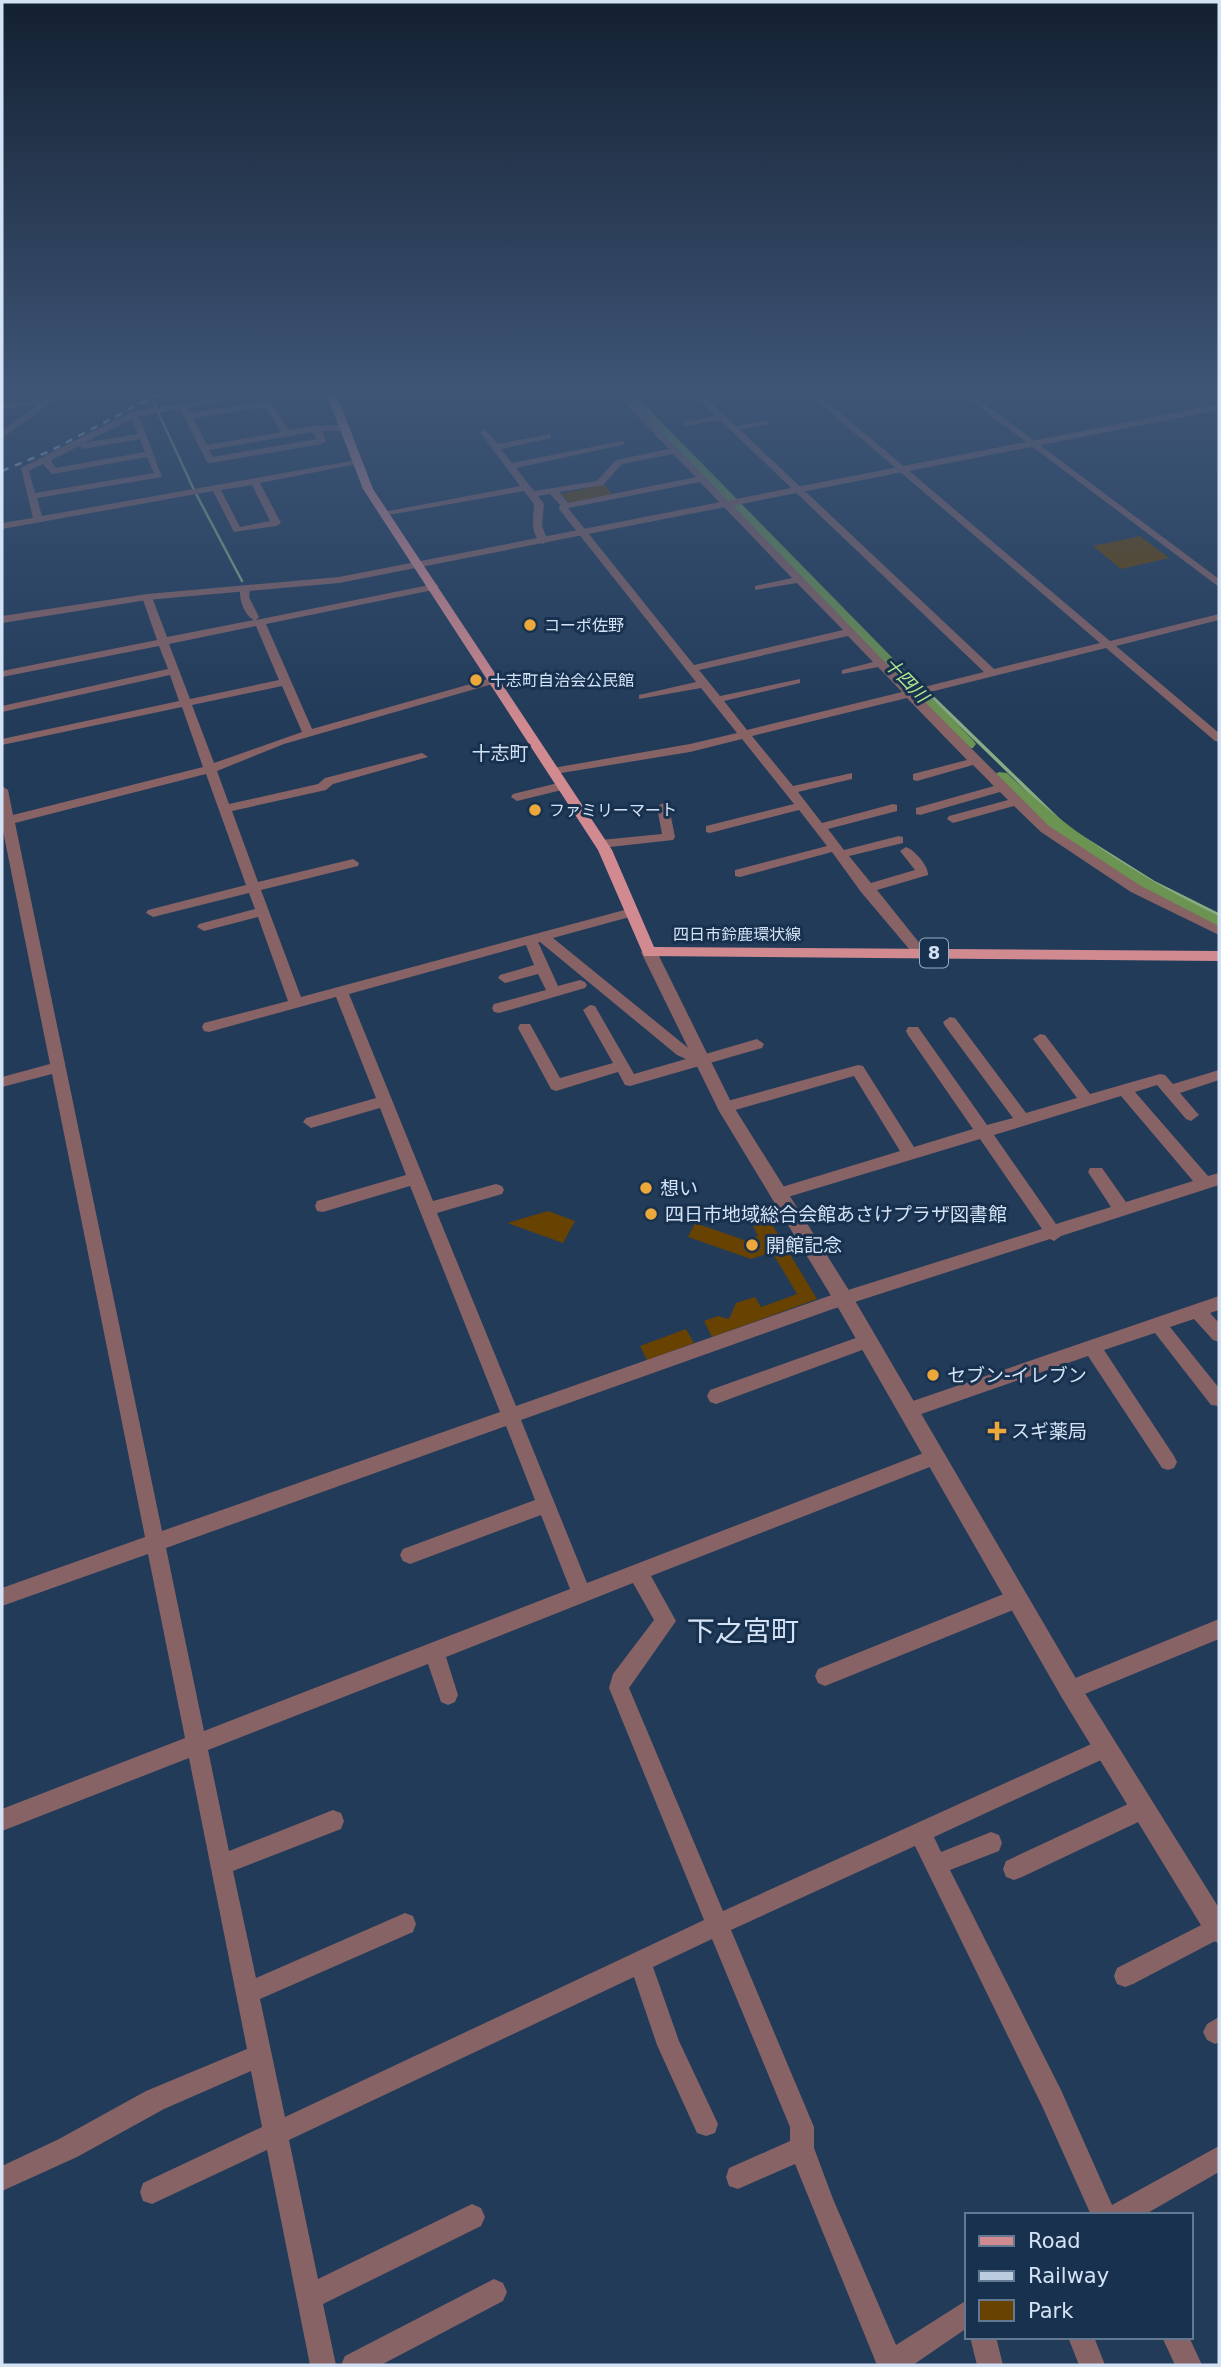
<svg xmlns="http://www.w3.org/2000/svg" width="1221" height="2367" font-family="'DejaVu Sans','Noto Sans JP',sans-serif">
<style>
.green{fill:#674200}
.lines{fill:none;stroke-linecap:round;stroke-linejoin:round}
.stream-far1{stroke:#8aab83;stroke-width:2.5}
.stream{stroke:#8aab83;stroke-width:3.5}
.river{fill:#6b9352;fill-rule:evenodd}
.minor{fill:#876366;fill-rule:evenodd}
.tertiary{fill:#876366;fill-rule:evenodd}
.primary{fill:#d18a90;fill-rule:evenodd}
.rail{stroke:#bbcce0;stroke-width:2.5;stroke-dasharray:7 7;stroke-linecap:butt}
.poi-dot{fill:#eda83c;stroke:#18314e;stroke-width:2.5}
.labels{text-anchor:middle;stroke-width:6;stroke-linejoin:round;paint-order:stroke}
.far-poi-label{font-size:16px;fill:#d3e2f5;stroke:#18314e;text-anchor:start}
.far-street-label{font-size:16px;fill:#d3e2f5;stroke:#18314e}
.far-water-label{font-size:18px;font-style:italic;fill:#b2e98f;stroke:#18314e}
.shield{fill:#18314e;stroke:#9badc3;stroke-width:2}
.shield-label{font-size:18px;font-weight:bold;fill:#d3e2f5}
.far-quarter-label{font-size:19px;fill:#d3e2f5;stroke:#18314e}
.poi-label{font-size:19px;fill:#d3e2f5;stroke:#18314e;text-anchor:start}
.near-quarter-label{font-size:28px;fill:#d3e2f5;stroke:#18314e}
</style>
<rect width="100%" height="100%" fill="#223b59"/>
<path class="green" d="M604,484L613,495L570,503L560,494Z
M1140,536L1169,558L1121,569L1093,546Z
M548,1211L575,1221L563,1243L507,1223Z
M770,1221L817,1299L712,1337L704,1321L718,1316L729,1319L736,1303L755,1297L761,1307L797,1294L772,1252L751,1259L688,1237L695,1223L744,1240L758,1236L753,1226Z
M686,1329L694,1343L647,1360L640,1346Z"/>
<g class="lines">
<path class="stream-far1" d="M153,401L194,490L242,581"/>
<path class="stream" d="M927,692L1067,828L1153,882L1219,915"/>
<path class="river" d="M617,393H633L973,740L976,744L973,748H959Z
M999,772L1007,773C1070,833 1141,878 1219,916V934L1151,901L1094,867L1040,827L991,783L988,778Z"/>
<path class="minor" d="M55,393H64L2,438V431L38,405L2,409V403L47,399Z
M246,393H265L188,408L190,413L268,401L271,402L289,430L312,426L346,425L350,428L346,431H322L326,441L322,444L210,463L207,462L180,409L139,416L162,477L37,498L42,516L357,460L362,463L260,483L281,523L276,526L234,532L213,491L2,529V523L33,518L21,468L131,412ZM266,407L281,432L207,445L193,418ZM132,419L138,434L84,443ZM312,432L317,439L213,457L209,450ZM140,439L145,452L55,468L51,460L79,446L83,449ZM147,457L154,473L35,493L29,471L43,464L52,474ZM252,485L270,521L240,527L221,490Z
M615,393H624L912,690L984,672L720,420L684,426V422L715,416L692,393H701L736,426L768,420V424L740,430L994,669L1100,643L808,393H817L1110,641L1219,614V620L1116,646L1219,733V742L1215,741L1106,648L918,695L1049,826L1141,886L1219,926V935L1131,892L1041,832L1014,806L953,823L947,819L949,816L1008,800L1000,792L920,815L916,814V808L994,786L973,765L917,781L913,780V774L967,760L907,698L752,736L793,786L852,773V779L798,792L822,823L893,804L897,805V811L828,829L844,850L899,836L903,837V843L849,856L871,883L915,870L900,851L906,847C915,850 929,867 928,875L877,890L925,950L927,953L920,958L915,956L861,892L832,852L740,877L735,876V870L827,846L799,810L710,833L706,832V826L794,804L742,739L690,752L549,775V769L553,768L690,744L737,733L701,688L639,699V695L696,682L559,509L560,505L550,494L538,496L544,504L542,526L548,541L543,544C530,536 533,518 534,504L524,491L383,516L378,513L520,486L480,432L484,429L498,444L551,434V438L501,449L512,463L622,441L626,444L516,468L534,491L597,481L616,460L669,449ZM673,454L696,477L568,503L559,492L603,485L622,464ZM700,482L792,578L755,586V590L797,583L843,630L694,665L568,508ZM848,636L873,662L842,670V674L878,667L902,692L747,730L724,701L800,683V679L720,696L699,670Z
M961,393H970L1219,579V587Z
M434,584L438,585V589L266,624L312,729L488,679H496V683L284,744L217,771L229,804L318,784L325,778L422,753L428,757L333,784L326,790L232,811L258,882L353,859L359,863L358,866L261,890L301,997L632,908L637,909V915L553,938L687,1047L702,1055L757,1039L764,1044L762,1048L630,1086L625,1085L618,1072L556,1091L551,1089L518,1028L520,1024H530L560,1078L613,1063L583,1010L590,1005L595,1006L634,1074L686,1059L677,1055L540,942H538L558,986L580,980L585,982L587,985L585,988L499,1013L494,1012L492,1008L494,1004L546,990L538,974L505,983L498,978L500,975L534,965L526,945L349,994L433,1201L496,1184L502,1186L504,1190L502,1194L437,1213L516,1406L829,1296L1042,1229L980,1139L778,1200L772,1198L770,1194L772,1190L900,1151L854,1076L725,1113L720,1111L717,1107L720,1103L858,1065L863,1066L914,1147L973,1129L908,1035L906,1031L908,1027H918L987,1125L1013,1118L945,1026L943,1022L950,1017L955,1018L1026,1113L1077,1098L1033,1039L1040,1034L1045,1035L1090,1094L1160,1074L1165,1075L1173,1084L1219,1070V1080L1180,1093L1199,1115L1191,1121L1186,1119L1157,1085L1135,1092L1208,1176L1219,1173V1185L1061,1236L1054,1241L1050,1239L830,1310L521,1420L587,1583L934,1449L940,1451L943,1457L940,1463L651,1576L676,1621L629,1688L723,1911L1098,1741L1105,1738L1112,1741L1115,1748L1112,1755L934,1837L941,1852L991,1832L999,1835L1002,1843L999,1851L950,1870L1061,2090L1112,2205L1219,2146V2172L1144,2215H1091L1043,2108L915,1846L731,1930L814,2127V2148L833,2199L896,2345L967,2300V2328L913,2365H877L795,2164L738,2189L729,2186L726,2177L729,2168L790,2141V2127L712,1939L653,1967L679,2041L718,2124L715,2133L706,2136L697,2133L657,2045L634,1977L289,2140L318,2279L472,2204L481,2208L485,2217L481,2226L323,2304L336,2365H310L267,2150L152,2204L143,2201L140,2192L143,2183L262,2127L251,2071L164,2109L77,2157L2,2191V2166L59,2139L146,2091L247,2049L189,1758L2,1831V1809L185,1738L148,1554L2,1606V1588L145,1537L52,1074L2,1087V1077L50,1064L2,826V786L8,790L13,815L203,767L182,707L2,745V739L179,701L170,675L2,712V706L168,669L159,646L2,677V671L157,640L142,597L147,594L152,597L167,637L254,620C244,615 239,599 240,589L245,586L250,589L249,597L259,617L256,620ZM256,626L279,680L190,699L169,644ZM282,686L302,732L214,763L192,705ZM206,774L246,885L148,910L146,913L153,917L249,893L255,909L199,924L197,927L204,931L258,917L288,1001L204,1023L202,1027L204,1031L209,1032L336,997L376,1098L306,1118L303,1122L311,1128L380,1108L406,1175L317,1201L315,1206L317,1211L323,1212L410,1186L500,1412L162,1531L15,823ZM1121,1096L1193,1181L1126,1202L1102,1168H1090L1088,1172L1111,1207L1056,1224L994,1135ZM506,1426L535,1500L403,1549L400,1555L403,1561L410,1564L541,1515L570,1589L204,1731L166,1548ZM633,1583L654,1620L613,1674L609,1688L704,1920L285,2117L260,1999L413,1932L416,1924L413,1916L405,1913L256,1978L233,1871L341,1829L344,1821L341,1813L333,1810L229,1851L208,1750L428,1664L441,1702L448,1705L455,1702L458,1695L446,1657Z
M562,782L566,783V789L517,801L511,797L513,794Z
M663,803L669,807L675,837L673,840L601,848L595,844L601,840L662,834L657,807Z
M1219,1296V1310L1210,1313L1219,1323V1342L1213,1340L1194,1319L1170,1327L1219,1388V1406L1211,1405L1155,1333L1104,1350L1174,1456L1177,1462L1174,1468L1168,1470L1162,1468L1088,1356L907,1419L901,1417L898,1411L901,1405L907,1403Z
M867,1334L873,1336L876,1341L873,1346L716,1404L710,1402L707,1396L710,1390Z
M1016,1589L1023,1592L1026,1599L1023,1606L825,1686L818,1683L815,1676L818,1669Z
M1219,1619V1639L1070,1700L1063,1697L1060,1690L1063,1683Z
M1143,1797L1151,1800L1154,1808L1151,1816L1022,1877L1014,1880L1006,1877L1003,1869L1006,1861Z
M1217,1917L1219,1918V1939L1133,1984L1125,1987L1117,1984L1114,1976L1117,1968Z
M1219,2017V2042L1215,2044L1207,2040L1203,2032L1207,2024Z
M494,2279L503,2283L507,2292L503,2301L381,2365H341L345,2356Z
M970,2337H996L1003,2365H977Z
M1068,2337H1094L1105,2365H1079Z
M1162,2337H1189L1202,2365H1175Z"/>
<path class="tertiary" d="M1219,404V410L339,583L147,600L2,623V616L147,594L339,577Z
M649,947L657,952L732,1104L850,1292L1078,1682L1219,1908V1943L1210,1940L1062,1698L836,1304L719,1111L641,952Z"/>
<path class="primary" d="M326,393H336L373,489L612,850L654,947L1219,951V961L644,956L598,850L363,489Z"/>
<path class="rail" d="M2,471L50,451L161,393"/>
</g>
<linearGradient id="sky" x2="0" y2="1"><stop stop-color="#132031"/><stop offset="0.54" stop-color="#3e5576"/><stop offset="1" stop-color="#3e5576" stop-opacity="0"/></linearGradient>
<rect width="1221" height="724" fill="url(#sky)"/>
<g class="poi-dot">
<circle cx="530" cy="625" r="7"/>
<circle cx="476" cy="680" r="7"/>
<circle cx="535" cy="810" r="7"/>
<circle cx="646" cy="1188" r="7"/>
<circle cx="651" cy="1214" r="7"/>
<circle cx="752" cy="1245" r="7"/>
<circle cx="933" cy="1375" r="7"/>
<path d="M993.5 1420.5h7v7h7v7h-7v7h-7v-7h-7v-7h7z"/>
</g>
<g class="labels">
<g class="far-poi-label">
<text x="544" y="631">コーポ佐野</text>
<text x="490" y="686">十志町自治会公民館</text>
<text x="549" y="816">ファミリーマート</text>
</g>
<g class="far-street-label">
<text x="737" y="940">四日市鈴鹿環状線</text>
</g>
<g class="far-water-label">
<text transform="translate(906 680) rotate(46)" y="6">十四川</text>
</g>
<rect class="shield" x="920" y="938.5" width="28" height="29" rx="5"/>
<g class="shield-label">
<text x="934" y="959">8</text>
</g>
<g class="far-quarter-label">
<text x="500" y="760">十志町</text>
</g>
<g class="poi-label">
<text x="660" y="1195">想い</text>
<text x="665" y="1221">四日市地域総合会館あさけプラザ図書館</text>
<text x="766" y="1252">開館記念</text>
<text x="947" y="1382">セブン-イレブン</text>
<text x="1011" y="1438">スギ薬局</text>
</g>
<g class="near-quarter-label">
<text x="743" y="1641">下之宮町</text>
</g>
</g>
<rect width="1221" height="2367" fill="none" stroke="#d3e2f5" stroke-width="7"/>
<rect x="965" y="2213" width="228" height="126" fill="#18314e" stroke="#637891" stroke-width="2"/>
<rect x="979" y="2236" width="35" height="10" fill="#d18a90" stroke="#637891" stroke-width="2"/>
<text x="1028" y="2248" font-size="21" fill="#d3e2f5">Road</text>
<rect x="979" y="2271" width="35" height="10" fill="#bbcce0" stroke="#637891" stroke-width="2"/>
<text x="1028" y="2283" font-size="21" fill="#d3e2f5">Railway</text>
<rect x="979" y="2300" width="35" height="21" fill="#674200" stroke="#637891" stroke-width="2"/>
<text x="1028" y="2318" font-size="21" fill="#d3e2f5">Park</text>
</svg>
